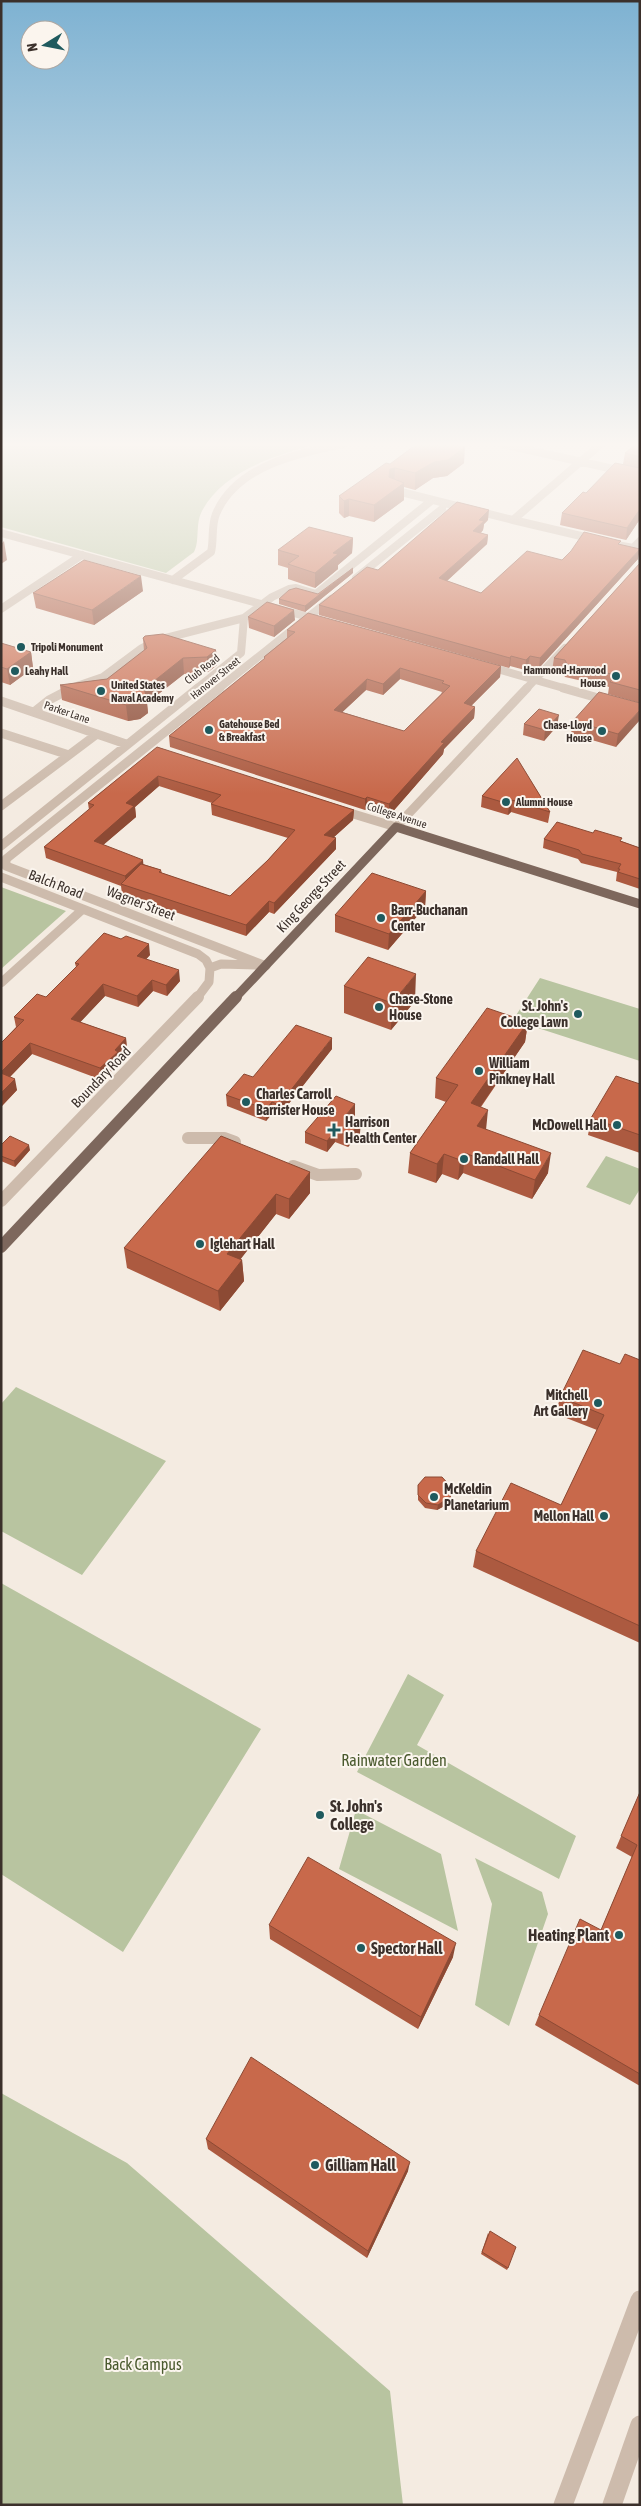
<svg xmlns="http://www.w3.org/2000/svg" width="641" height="2506" font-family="'Asap Condensed',sans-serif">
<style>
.green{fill:#b8c4a0}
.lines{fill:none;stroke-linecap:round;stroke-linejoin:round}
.minor-far3{stroke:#cdbbac;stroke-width:8}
.minor-far2{stroke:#cdbbac;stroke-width:9}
.minor-far1{stroke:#cdbbac;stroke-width:12}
.minor{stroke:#cdbbac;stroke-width:19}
.major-far1{stroke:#7d675c;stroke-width:9}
.major{stroke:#7d675c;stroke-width:12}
.wall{fill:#ac5a40;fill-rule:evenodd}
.shaded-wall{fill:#8c4a34}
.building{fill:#c8694b;stroke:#8c4a34;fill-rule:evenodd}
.poi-dot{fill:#1f5a5e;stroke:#fbf5ee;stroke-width:2}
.labels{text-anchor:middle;stroke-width:4;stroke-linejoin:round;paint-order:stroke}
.far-poi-label{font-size:11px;font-weight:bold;fill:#3b302b;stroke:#fbf5ee;text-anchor:start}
.far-street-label{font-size:11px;fill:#3b302b;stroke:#fbf5ee}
.street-label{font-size:14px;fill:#3b302b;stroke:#fbf5ee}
.poi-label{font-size:14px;font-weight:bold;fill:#3b302b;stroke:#fbf5ee;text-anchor:start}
.near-park-label{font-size:16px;fill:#4a5a2e;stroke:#fbf5ee}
.near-poi-label{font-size:16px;font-weight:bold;fill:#3b302b;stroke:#fbf5ee;text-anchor:start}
</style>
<rect width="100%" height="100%" fill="#f4ebe1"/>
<path class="green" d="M1,444H317C276,455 223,471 202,511C195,524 200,541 194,552L166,573L1,527Z
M1,887L66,911L1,969Z
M540,978L640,1009V1061L513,1020Z
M606,1156L640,1169V1189L630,1205L586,1187Z
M16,1387L166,1461L82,1575L1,1531V1404Z
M1,1583L261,1729L123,1952L1,1874Z
M408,1674L444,1695L417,1745L576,1836L559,1879L357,1772Z
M356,1810L441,1854L458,1931L339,1869Z
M475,1858L542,1892L548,1914L509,2026L475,2005L492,1904Z
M1,2093L127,2163L390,2391L403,2505H1Z"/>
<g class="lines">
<path class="minor-far3" d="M502,444L640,475
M393,490L513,520L601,444
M513,520L598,540
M1,533L312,618
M617,545L633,548L640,541
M356,578L442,509
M173,580L211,552C214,540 211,526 216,514C236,466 298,453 343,444
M1,609L82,555
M483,665L567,689
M68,689L103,677L142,648L158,640L244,618L272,597L289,589L296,588L316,594L431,501
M196,689L241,653L244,618
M218,689L331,599
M526,689L565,648"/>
<path class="minor-far2" d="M220,688L6,859V866L266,966
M563,688L640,710
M1,701L126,744
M34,712L49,700L72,688
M1,733L69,755
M1,806L97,734
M337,809L396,827L527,688
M1,846L198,688
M1,877L198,954L206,960L210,968L221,964L256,965
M1,983L83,909
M197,998L209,982L210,968"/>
<path class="minor-far1" d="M188,1138H224L235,1142
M293,1166L318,1175L356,1174
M1,1201L198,997"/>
<path class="minor" d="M563,2505L640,2300
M612,2505L640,2425"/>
<path class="major-far1" d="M235,998L396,827L640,904"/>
<path class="major" d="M1,1247L236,997"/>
</g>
<path class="wall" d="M640,444V519L626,540L560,525L562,513L623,464L625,453Z
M464,463L447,476L433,478L415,490L404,487V500L374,522L349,516L344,518L339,513V496L390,464Z
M488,520L484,524L483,530L481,533L488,535L487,544L447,581L481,593L562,560L620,545L638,559L539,668L528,666L525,670L510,666L509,668L319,615V605L378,570Z
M353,538L352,553L338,565V569L315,588L288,579V568L278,565V550Z
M640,563V703L608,694L609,687L565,677L563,673L552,671L554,658Z
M353,573L305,612L279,604V599L318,594Z
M143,591L94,625L36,608L33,593Z
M248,617L295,620L274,637L249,628Z
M287,630L501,666L500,677L471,706L475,707L474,718L444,749L443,754L389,816L367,808L365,810L170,747L169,736L264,659V657L287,638ZM400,679L442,692L441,694L404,731L342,712L366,690L383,695Z
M143,638L216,650L217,665L208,672L184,674L147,703L148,713L140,719L128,721L62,700L60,685L107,679L144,651Z
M1,643L31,652L33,668L10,685L1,682Z
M640,703L616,747L571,734L573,721Z
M524,724L557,726L544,741L523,735Z
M157,747L354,810L353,820L334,837L336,838V849L274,914L269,912L246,936L122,894L121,886L46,858L44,847L89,810L88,803ZM159,786L212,803L211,804L212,815L288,838L268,860L230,896L162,873L161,870L143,864L103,845L136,817L135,807Z
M517,758L550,812L548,823L511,812L508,815L481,807L482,796Z
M544,839L621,841L640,848V889L616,881L617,872L581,863L578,859L543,848Z
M426,891L425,907L388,950L335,932V915Z
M150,955L146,959L180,981L167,996L153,991L138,1007L105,996L80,1022L126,1038L127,1050L119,1059L120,1063L102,1080L32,1054L10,1077L17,1090L1,1107V1043L16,1027L14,1017L46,997L76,967L75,963Z
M344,986L415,1001L391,1030L344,1013Z
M528,1022L525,1042L481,1107L486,1129L548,1173L532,1199L463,1173L458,1180L442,1174L436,1183L408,1173L410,1153L446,1102L435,1098L436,1078Z
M332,1049L279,1116L272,1114L266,1121L227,1106L226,1095L253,1077Z
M640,1084V1153L588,1135L591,1118Z
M355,1115L353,1118L360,1133L348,1147L335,1142L327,1152L305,1143V1132Z
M1,1145L30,1150L15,1167L1,1161Z
M310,1172V1193L289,1219L276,1214L240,1259L242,1260L244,1281L220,1311L127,1268L124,1248Z
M640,1360V1643L473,1567L476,1551L561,1505L597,1430L556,1414L560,1397L620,1364Z
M418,1485L452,1488L450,1503L437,1510L425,1508L418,1500Z
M640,1792V2086L535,2025L539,2015L601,1930L632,1857L616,1848Z
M269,1925L453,1957L418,2029L270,1939Z
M206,2139L408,2171L367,2258L208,2149Z
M488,2233L508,2268L507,2270L481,2254Z"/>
<path class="shaded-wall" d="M465,447L464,463L447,476L433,478L415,490V473L434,462Z
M395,468L394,485L389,486L390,469Z
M404,483V500L374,522V505Z
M349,499V516L344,518V501Z
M640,509V519L626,540L627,528Z
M489,510L488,520L484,524L483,530L472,541L473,531L479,520Z
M488,535L487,544L439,588V578Z
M353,538L352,553L338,565V569L315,588V573L333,553Z
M4,541L7,560L1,564V544Z
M640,549L638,559L539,668L540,658Z
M353,568V573L305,612V606Z
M141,576L143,591L94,625L92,610Z
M294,610L295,620L274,637V626Z
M216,650L217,665L208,672L207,657Z
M31,652L33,668L10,685L7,669Z
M511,656L510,666L509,668L510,658Z
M530,656L528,666L525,670L526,660Z
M183,658L184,674L147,703L148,713L140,719L128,721L126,705L144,689Z
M501,666L500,677L463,714L464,703Z
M400,668V679L383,695V684Z
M367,679L366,690L333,721L334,710Z
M475,707L474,718L444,749L443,754L389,816V804L441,742Z
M640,710V720L616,747L618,734Z
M559,715L557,726L544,741L545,730Z
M158,776L159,786L135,807L136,817L95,852L94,841L126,803Z
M367,797V808L365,810V799Z
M512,800L511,812L508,815L509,804Z
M354,810L353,820L324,846V835Z
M336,838V849L274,914V903Z
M143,860L144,871L126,885L125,876Z
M426,891L425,907L388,950L389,934Z
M269,901V912L246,936V925Z
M149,944L150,955L139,967L137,956Z
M179,970L180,981L167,996L166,985Z
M416,974L415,1001L391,1030L392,1003Z
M152,980L153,991L138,1007L137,996Z
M103,984L105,996L73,1030L71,1019Z
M528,1022L525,1042L469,1123L471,1103Z
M126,1038L127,1050L119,1059L120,1063L102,1080L100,1068L115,1050Z
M332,1038V1049L279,1116V1105Z
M30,1043L32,1054L3,1084L1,1078V1072Z
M15,1079L17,1090L1,1107V1093Z
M272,1102V1114L266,1121V1109Z
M355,1104V1115L346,1127V1115Z
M488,1110L486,1130L477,1126Z
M361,1121L360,1133L348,1147L349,1136Z
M335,1131V1142L327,1152V1141Z
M29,1145L30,1150L15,1167L14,1161Z
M465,1153L463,1173L458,1180L460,1160Z
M551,1153L548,1173L532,1199L535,1180Z
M444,1154L442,1174L436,1183L437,1164Z
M310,1172V1193L289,1219V1199Z
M276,1194V1214L229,1274L227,1254Z
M242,1260L244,1281L220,1311L218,1291Z
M450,1497V1503L437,1510L438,1505Z
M456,1943L453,1957L418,2029L421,2017Z
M410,2162L408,2171L367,2258L368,2251Z"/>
<path class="building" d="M417,444H452L465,447L448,460L434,462L415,473L395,468L390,469L389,477L404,483L374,505L349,499L344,501L339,496L386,463L390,464Z
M636,444H640V457L625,453Z
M615,463L640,468V509L627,528L562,513L583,492L586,493Z
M457,502L489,510L479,520L484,521L473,531L488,535L439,578L481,593L527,551L562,560L571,551L584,532L621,541L618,544L640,549L540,658L530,656L526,660L511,656L510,658L319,605L367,567L378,570Z
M309,527L353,538L333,553L338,554L315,573L288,564L299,556L278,550Z
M84,560L141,576L92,610L33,593Z
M640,563V690L610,682L616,675L567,664L565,660L554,658Z
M353,568L305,606L279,599L289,590L296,588L318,594Z
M267,602L294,610L274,626L248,617Z
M308,613L501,666L464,703L475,707L441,742L444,743L389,804L367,797L365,799L169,736L265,658L264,657L295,632L287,630ZM400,668L444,681L442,683L450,686L404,731L334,710L367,679L383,684Z
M163,634L216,650L207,657L183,658L144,689L147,698L139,704L126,705L60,685L107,679L147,648L143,638L145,636Z
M1,643L31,652L7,669L1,667Z
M599,692L640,703V710L618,734L573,721Z
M539,709L559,715L545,730L524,724Z
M157,747L354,810L324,835L336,838L274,903L269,901L246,925L121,884L141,864L161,870L159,872L230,896L268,860L295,830L211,804L221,795L158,776L126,803L134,806L94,841L143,860L125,876L44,847L94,805L88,803Z
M517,758L550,812L512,800L509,804L482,796Z
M557,822L593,833L595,830L622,838L620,841L640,848V879L618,872L620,869H618L621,864L582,854L579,850L544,839Z
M372,873L426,891L389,934L335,915Z
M104,933L121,939L126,936L149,944L137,956L179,970L166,985L152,980L137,996L103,984L71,1019L126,1038L115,1050L118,1052L100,1068L30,1043L1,1072V1043L24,1020L14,1017L37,994L46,997L79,964L75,963Z
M368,957L416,974L392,1003L344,986Z
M487,1008L528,1022L471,1103L488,1110L477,1126L551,1153L535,1180L465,1153L460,1160L444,1154L437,1164L410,1153L458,1085L436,1078Z
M296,1025L332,1038L279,1105L272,1102L266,1109L226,1095L244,1074L253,1077Z
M1,1073L15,1079L1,1093Z
M616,1076L640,1084V1135L591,1118Z
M336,1096L355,1104L346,1115L361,1121L349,1136L335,1131L327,1141L305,1132Z
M10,1136L29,1145L14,1161L1,1156V1145Z
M221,1136L310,1172L289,1199L276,1194L227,1254L242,1260L218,1291L124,1248Z
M583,1350L620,1364L625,1354L640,1360V1626L476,1551L511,1483L561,1505L604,1415L560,1397Z
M425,1477H442L452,1488L450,1497L438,1505L426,1503L418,1495V1485Z
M640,1792V2074L539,2015L580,1919L601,1930L637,1845L621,1836Z
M308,1857L456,1943L421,2017L269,1925Z
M251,2057L410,2162L368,2251L206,2139Z
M490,2231L516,2247L508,2268L482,2252Z"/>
<linearGradient id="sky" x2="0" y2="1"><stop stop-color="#7eb2d2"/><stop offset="0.56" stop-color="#faf6f2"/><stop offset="1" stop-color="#faf6f2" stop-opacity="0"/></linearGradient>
<rect width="641" height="794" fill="url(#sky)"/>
<g class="poi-dot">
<circle cx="21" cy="647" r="5"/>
<circle cx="15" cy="671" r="5"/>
<circle cx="616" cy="676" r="5"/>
<circle cx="101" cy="691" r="5"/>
<circle cx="209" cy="730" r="5"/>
<circle cx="602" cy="731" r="5"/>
<circle cx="506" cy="802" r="5"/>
<circle cx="381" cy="918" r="5"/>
<circle cx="379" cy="1007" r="5"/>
<circle cx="578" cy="1014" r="5"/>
<circle cx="479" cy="1071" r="5"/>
<circle cx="246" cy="1102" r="5"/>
<circle cx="617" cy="1125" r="5"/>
<path d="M331.5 1122.5h5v5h5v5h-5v5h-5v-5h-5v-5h5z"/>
<circle cx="464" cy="1159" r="5"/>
<circle cx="200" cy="1244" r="5"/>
<circle cx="598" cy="1403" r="5"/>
<circle cx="434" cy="1497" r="5"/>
<circle cx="604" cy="1516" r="5"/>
<circle cx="320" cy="1815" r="5"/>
<circle cx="619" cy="1935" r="5"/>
<circle cx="361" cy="1948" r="5"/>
<circle cx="315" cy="2165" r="5"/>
</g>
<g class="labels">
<g class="far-poi-label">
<text x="31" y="651">Tripoli Monument</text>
<text x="606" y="674" text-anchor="end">Hammond-Harwood<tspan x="606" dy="13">House</tspan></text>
<text x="25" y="675">Leahy Hall</text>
<text x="111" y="689">United States<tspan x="111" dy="13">Naval Academy</tspan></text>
<text x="219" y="728">Gatehouse Bed<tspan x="219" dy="13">&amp; Breakfast</tspan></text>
<text x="592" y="729" text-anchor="end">Chase-Lloyd<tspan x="592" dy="13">House</tspan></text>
<text x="516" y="806">Alumni House</text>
</g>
<g class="far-street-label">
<text transform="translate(202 669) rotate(-38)" y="4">Club Road</text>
<text transform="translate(215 678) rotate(-39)" y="4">Hanover Street</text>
<text transform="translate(67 712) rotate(19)" y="4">Parker Lane</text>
<text transform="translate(397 815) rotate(18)" y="4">College Avenue</text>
</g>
<g class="street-label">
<text transform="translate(56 884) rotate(21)" y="5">Balch Road</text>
<text transform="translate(311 896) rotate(-47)" y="5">King George Street</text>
<text transform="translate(141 903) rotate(21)" y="5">Wagner Street</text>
<text transform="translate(101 1077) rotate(-46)" y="5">Boundary Road</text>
</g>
<g class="poi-label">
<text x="391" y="915">Barr-Buchanan<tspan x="391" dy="16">Center</tspan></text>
<text x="389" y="1004">Chase-Stone<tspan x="389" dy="16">House</tspan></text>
<text x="568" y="1011" text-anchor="end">St. John's<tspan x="568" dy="16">College Lawn</tspan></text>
<text x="489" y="1068">William<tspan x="489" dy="16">Pinkney Hall</tspan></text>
<text x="256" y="1099">Charles Carroll<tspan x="256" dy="16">Barrister House</tspan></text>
<text x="345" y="1127">Harrison<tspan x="345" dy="16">Health Center</tspan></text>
<text x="607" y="1130" text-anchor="end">McDowell Hall</text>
<text x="474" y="1164">Randall Hall</text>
<text x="210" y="1249">Iglehart Hall</text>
<text x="588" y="1400" text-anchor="end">Mitchell<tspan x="588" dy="16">Art Gallery</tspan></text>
<text x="444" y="1494">McKeldin<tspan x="444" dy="16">Planetarium</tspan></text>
<text x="594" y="1521" text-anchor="end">Mellon Hall</text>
</g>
<g class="near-park-label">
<text x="394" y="1766">Rainwater Garden</text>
<text x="143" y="2370">Back Campus</text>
</g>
<g class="near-poi-label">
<text x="330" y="1812">St. John's<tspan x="330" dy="18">College</tspan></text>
<text x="609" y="1941" text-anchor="end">Heating Plant</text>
<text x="371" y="1954">Spector Hall</text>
<text x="325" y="2171">Gilliam Hall</text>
</g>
</g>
<rect width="641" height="2506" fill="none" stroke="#3b302b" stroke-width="5"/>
<g transform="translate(45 45) rotate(260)"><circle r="24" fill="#fbf5ee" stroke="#aea6a0"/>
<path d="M0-4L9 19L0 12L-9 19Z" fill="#1f5a5e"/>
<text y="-8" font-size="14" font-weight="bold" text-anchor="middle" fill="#3b302b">N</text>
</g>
</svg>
